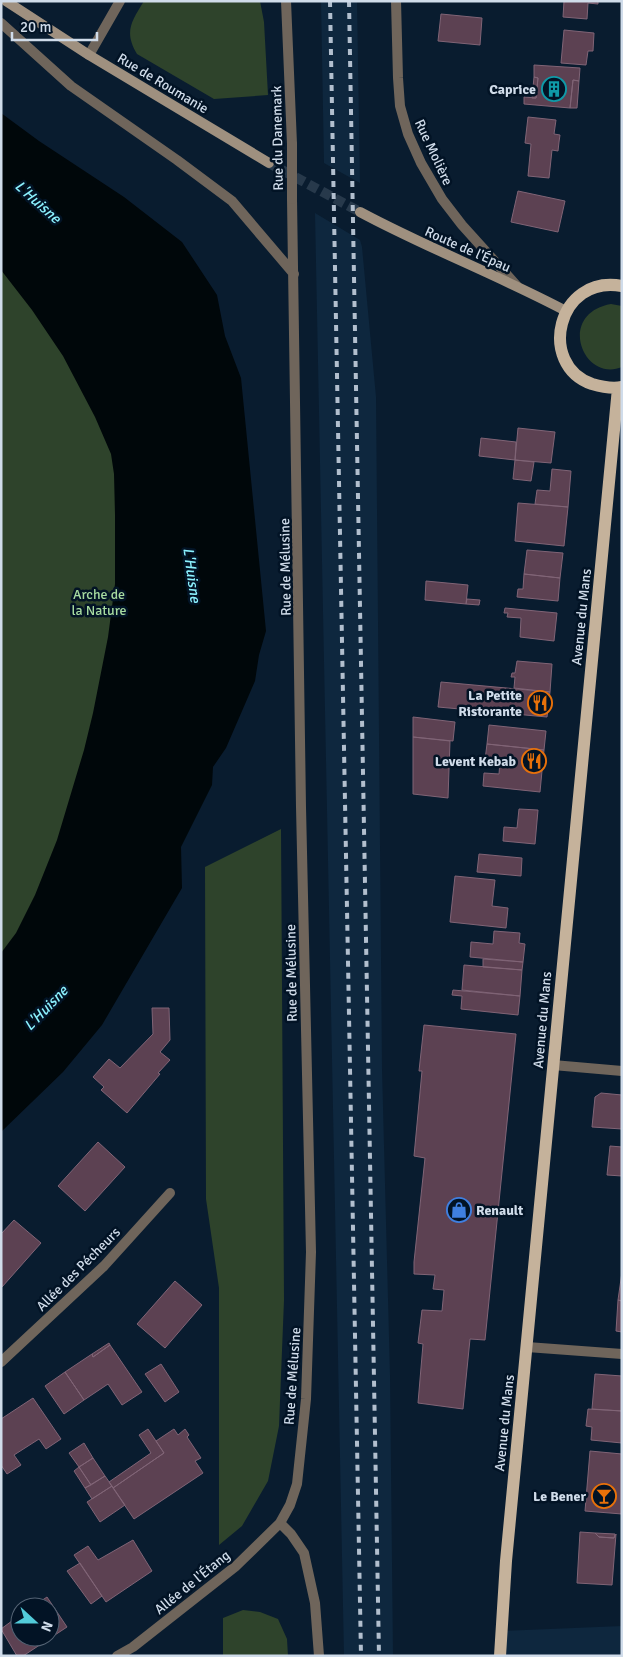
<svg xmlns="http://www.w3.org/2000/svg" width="623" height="1657" font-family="Signika,sans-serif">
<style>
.built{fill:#0e273e}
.green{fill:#2e432b}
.water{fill:#00070a}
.building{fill:#5c4152;stroke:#806476}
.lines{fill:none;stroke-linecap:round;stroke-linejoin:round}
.secondary-tunnel{stroke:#27394b;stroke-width:10;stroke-dasharray:10 5;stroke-linecap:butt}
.street{stroke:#6f655b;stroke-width:10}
.secondary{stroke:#9f907f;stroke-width:10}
.primary{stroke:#c5b29b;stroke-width:12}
.rail{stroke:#b2bfce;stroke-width:4;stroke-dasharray:6 6;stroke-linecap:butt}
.street-bridge{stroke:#6f655b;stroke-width:10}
.labels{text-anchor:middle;stroke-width:5;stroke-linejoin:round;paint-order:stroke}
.street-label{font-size:14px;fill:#d0dcea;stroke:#021325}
.poi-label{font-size:14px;font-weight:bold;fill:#d0dcea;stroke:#021325;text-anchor:end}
.park-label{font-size:14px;fill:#a7dba0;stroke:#021325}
.water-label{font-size:15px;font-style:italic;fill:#8bf1fe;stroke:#021325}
</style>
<rect width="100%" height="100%" fill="#091c2f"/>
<path class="built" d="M321,1H357L360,183L324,163Z
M315,213L360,240L362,247L376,397L382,1069L390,1375L393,1656H344Z
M622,1626V1656H500L501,1631Z"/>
<path class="green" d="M144,1H260L264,22L268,95L214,99L137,54C124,32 131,22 144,1Z
M1,169L198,612L1,1055Z
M611,304L622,306V367C583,383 556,314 611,304Z
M281,829L284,1300L279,1426L268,1481L242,1526L219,1545V1288L206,1199L205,867Z
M243,1610L260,1612L278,1619L287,1639L288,1656H223V1618Z"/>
<path class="water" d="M1,113L39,141L124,197L182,242L217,295L225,336L241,378L266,631L259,655L255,681L226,748L213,767L212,785L181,847L182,888L102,1025L63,1072L1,1132V953L16,933L35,895L57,840L84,750L93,713L108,637L115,584V515L114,474L111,454L95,417L63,356L32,310L1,270Z"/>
<path class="building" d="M564,1H598V4L588,3L587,19L563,17Z
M441,14L482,18L480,45L438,41Z
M564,30L594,33L593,51H588L586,65L561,63Z
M534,65L580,68L579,81L573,80L570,108L524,104V97L536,98L538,78L534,77Z
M534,77L538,78L536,98H532Z
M573,80L579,81L577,108H570Z
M528,117L556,120L554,134L560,135L559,142L558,151L552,150L549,178L528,176L531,144L525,143Z
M518,191L565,201L558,232L511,222Z
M518,428L555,432L551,463L515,460Z
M481,438L516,442L515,460L479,456Z
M515,460L534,462L531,481L513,479Z
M552,469L571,471L568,507L535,504L537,490L550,491Z
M518,503L568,507L564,546L515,541Z
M527,550L563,553L560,578L524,574Z
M524,574L560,578L558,601L517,597L518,589H523Z
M426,581L468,585L466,604L425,600Z
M467,599L480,600L479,605L466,604Z
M505,608L557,613L554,641L520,637L521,618L507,617L508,613H504Z
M517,661L552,664L550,692L514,688L515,677H511L512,673H515Z
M441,682L550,692L547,717L438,707Z
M413,717L455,722L453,741L413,737Z
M489,725L546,731L544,750L487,744Z
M413,737L450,741L448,798L413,794Z
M487,744L544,750L540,792L483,786L484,773L499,774L500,761L485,760Z
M519,809L538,810L535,844L503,841L504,827L517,828Z
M479,854L522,858L521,876L477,872Z
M455,876L495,880L492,906L508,908L506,928L450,922Z
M494,931L520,933L519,943L525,944L523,962L470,957L471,942L493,944Z
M483,959L523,962L522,970L483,967Z
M464,965L522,970L520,996L462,990Z
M453,990L520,996L518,1015L461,1009L462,996L452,995Z
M152,1008H169L170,1040L160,1052L170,1060L158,1073L160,1074L127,1113L101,1090L104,1087L93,1077L109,1059L120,1068L153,1034Z
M424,1025L516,1034L485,1340L470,1339L463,1409L418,1403L423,1344L418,1343L422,1310L442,1311L444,1290L433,1289L435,1275L414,1274V1262L425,1158L414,1156L422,1071H419Z
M601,1093L622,1095V1129L592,1127L595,1097Z
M98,1142L125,1167L85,1211L58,1186Z
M610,1146L622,1147V1176L607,1175Z
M14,1220L41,1243L2,1287L1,1234Z
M622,1272V1301L618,1300Z
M175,1281L202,1305L165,1348L137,1324Z
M618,1300L622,1301V1332L616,1331Z
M109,1343L110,1345L93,1357L92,1354Z
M110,1345L142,1392L122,1405L108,1384L84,1400L65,1372L92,1354L93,1357Z
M161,1364L179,1392L165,1402L145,1374Z
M65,1372L84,1400L64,1414L45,1386Z
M595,1374L622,1376V1411L592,1409Z
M33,1398L61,1439L46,1449L39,1439L14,1455L21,1465L7,1474L1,1465V1419Z
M588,1409L622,1411V1443L591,1440L592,1427L586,1426Z
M148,1429L164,1453L113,1488L109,1482L151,1453L139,1435Z
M174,1429L178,1435L185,1429L189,1435L187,1437L201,1458L195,1461L203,1473L134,1519L113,1488L164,1453L156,1441Z
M84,1443L93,1458L79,1467L69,1453Z
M590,1451L622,1454V1514L585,1511Z
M93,1458L105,1476L91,1485L79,1467Z
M79,1467L91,1485L85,1488L74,1471Z
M105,1476L112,1486L92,1499L85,1488Z
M112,1486L125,1505L100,1522L87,1502Z
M580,1532L595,1533L599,1537L614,1538L616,1534L612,1585L577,1583Z
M595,1533L615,1534L614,1538L599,1537Z
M133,1540L152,1571L106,1602L74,1555L88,1546L98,1560Z
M80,1563L102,1596L91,1604L67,1571Z
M47,1597L67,1627L23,1656H17L1,1629L20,1615V1637H50V1607H32Z"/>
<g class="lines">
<path class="secondary-tunnel" d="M269,163L360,212"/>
<path class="street" d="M286,1L292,144
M396,1L398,78L400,106L408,134L421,163L442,199L462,225L517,286
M1,23L71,86L177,160L232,201L294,274
M89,55L120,1
M292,199L301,807L311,1252L306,1399L297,1484L290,1505L280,1523L291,1534L304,1553L315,1603L319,1656
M553,1065L622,1071
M527,1347L622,1354
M1,1362L104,1266L170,1193
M117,1656L133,1647L236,1566L280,1523"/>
<path class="secondary" d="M6,1L89,55L269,163
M360,212C427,248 498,275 566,311"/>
<path class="primary" d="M622,286C557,274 537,365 592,384C602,387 612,389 622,387
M500,1656L506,1561L618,388"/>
<path class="rail" d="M330,1L361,1656
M349,1L379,1656"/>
<path class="street-bridge" d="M292,144V199"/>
</g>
<defs>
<symbol id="building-ring" viewBox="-11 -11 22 22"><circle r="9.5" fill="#021325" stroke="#0f9aa8" stroke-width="1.5"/><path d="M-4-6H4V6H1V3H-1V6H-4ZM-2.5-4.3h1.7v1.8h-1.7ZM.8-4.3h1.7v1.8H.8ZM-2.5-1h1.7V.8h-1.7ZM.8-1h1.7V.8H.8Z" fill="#0f9aa8"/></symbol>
<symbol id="restaurant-ring" viewBox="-11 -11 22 22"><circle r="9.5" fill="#021325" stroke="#e8710a" stroke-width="1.5"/><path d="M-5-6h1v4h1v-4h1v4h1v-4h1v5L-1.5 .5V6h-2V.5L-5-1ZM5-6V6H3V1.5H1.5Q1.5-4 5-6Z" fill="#e8710a"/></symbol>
<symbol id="shop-ring" viewBox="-11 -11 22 22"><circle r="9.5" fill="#021325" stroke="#3f7fe0" stroke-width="1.5"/><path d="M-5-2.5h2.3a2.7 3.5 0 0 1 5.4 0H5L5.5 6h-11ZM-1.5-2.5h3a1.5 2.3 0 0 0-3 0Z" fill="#3f7fe0"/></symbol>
<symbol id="bar-ring" viewBox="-11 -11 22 22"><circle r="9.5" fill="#021325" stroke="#e8710a" stroke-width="1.5"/><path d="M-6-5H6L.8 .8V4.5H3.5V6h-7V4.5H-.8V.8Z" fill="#e8710a"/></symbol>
</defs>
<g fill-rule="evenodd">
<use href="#building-ring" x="540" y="75" width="28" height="28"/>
<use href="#restaurant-ring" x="526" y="689" width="28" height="28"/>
<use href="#restaurant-ring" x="520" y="747" width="28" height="28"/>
<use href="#shop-ring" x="445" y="1196" width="28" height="28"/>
<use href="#bar-ring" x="590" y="1482" width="28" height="28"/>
</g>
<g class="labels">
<g class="street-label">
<text transform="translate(163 83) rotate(31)" y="5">Rue de Roumanie</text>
<text transform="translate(277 138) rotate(-91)" y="5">Rue du Danemark</text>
<text transform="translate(434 152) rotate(65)" y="5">Rue Molière</text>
<text transform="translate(468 249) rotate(24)" y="5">Route de l'Épau</text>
<text transform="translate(285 567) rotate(-91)" y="5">Rue de Mélusine</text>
<text transform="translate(581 617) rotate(-84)" y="5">Avenue du Mans</text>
<text transform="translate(291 973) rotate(-91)" y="5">Rue de Mélusine</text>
<text transform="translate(542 1020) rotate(-85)" y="5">Avenue du Mans</text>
<text transform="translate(78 1269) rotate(-45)" y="5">Allée des Pécheurs</text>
<text transform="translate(292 1376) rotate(-86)" y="5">Rue de Mélusine</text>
<text transform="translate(504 1423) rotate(-84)" y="5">Avenue du Mans</text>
<text transform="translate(192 1582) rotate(-39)" y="5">Allée de l'Étang</text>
</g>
<g class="poi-label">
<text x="536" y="94">Caprice</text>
<text x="522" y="700">La Petite<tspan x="522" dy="16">Ristorante</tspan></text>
<text x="516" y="766">Levent Kebab</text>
<text x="476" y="1215" text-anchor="start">Renault</text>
<text x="586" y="1501">Le Bener</text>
</g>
<g class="park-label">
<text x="99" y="599">Arche de<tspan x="99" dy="16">la Nature</tspan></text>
</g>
<g class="water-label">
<text transform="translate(38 202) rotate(42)" y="5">L'Huisne</text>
<text transform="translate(192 575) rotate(82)" y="5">L'Huisne</text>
<text transform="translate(46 1008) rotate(-46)" y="5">L'Huisne</text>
</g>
</g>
<rect width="623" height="1657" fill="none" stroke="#d0dcea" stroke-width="5"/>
<g transform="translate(35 1622) rotate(111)"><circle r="24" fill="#021325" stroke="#546374"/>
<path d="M0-4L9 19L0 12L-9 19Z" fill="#52cbd9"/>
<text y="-8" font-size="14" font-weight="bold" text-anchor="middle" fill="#d0dcea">N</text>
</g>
<path d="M12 32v8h85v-8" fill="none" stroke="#d0dcea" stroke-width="2.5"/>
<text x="20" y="32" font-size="15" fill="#d0dcea" stroke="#021325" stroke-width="4" paint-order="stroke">20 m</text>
</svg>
